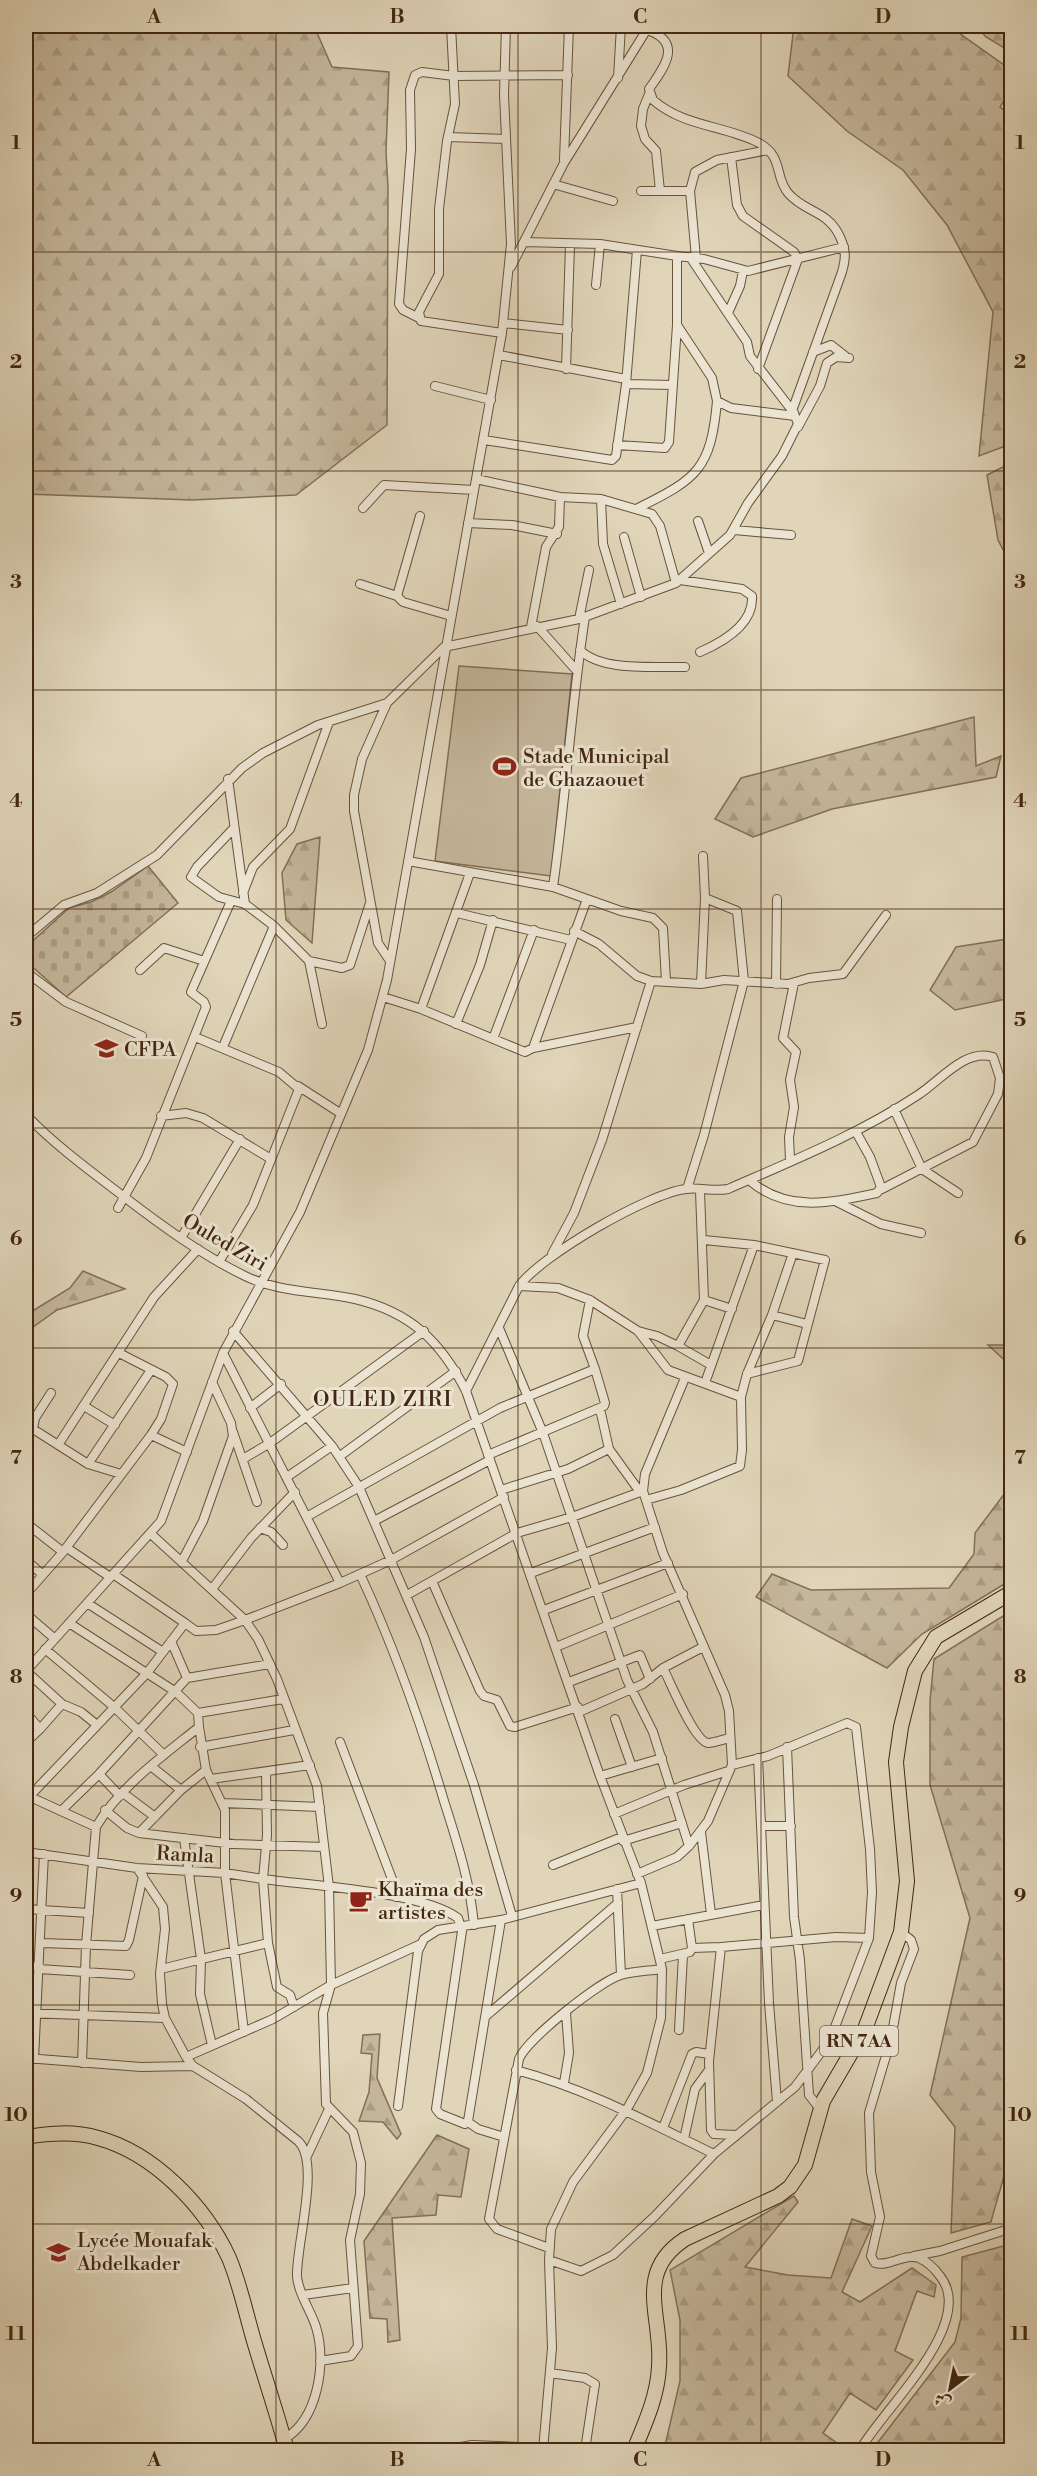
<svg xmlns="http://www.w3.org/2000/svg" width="1037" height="2476" font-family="'Libre Bodoni',Amiri,serif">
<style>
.forest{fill:url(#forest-firs);stroke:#846f56;stroke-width:1.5}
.cemetery{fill:url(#cemetery-stones);stroke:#846f56;stroke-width:1.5}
.green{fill:#c5b79c;stroke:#846f56;stroke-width:1.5}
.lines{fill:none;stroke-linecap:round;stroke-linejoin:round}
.minor-casing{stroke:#6a523a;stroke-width:10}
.primary-casing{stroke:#43270f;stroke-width:16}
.minor{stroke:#ebe4d2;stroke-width:8}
.primary{stroke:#e0d5b9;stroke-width:14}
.grid{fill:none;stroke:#43270f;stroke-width:1.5;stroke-opacity:0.55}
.labels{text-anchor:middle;stroke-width:6;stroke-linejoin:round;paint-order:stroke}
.shield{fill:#ebe4d2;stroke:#75604a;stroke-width:1.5}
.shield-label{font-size:18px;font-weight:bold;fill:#43270f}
.poi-label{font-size:20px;fill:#43270f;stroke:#ebe4d2;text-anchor:start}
.street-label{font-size:20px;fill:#43270f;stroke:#ebe4d2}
.neighbourhood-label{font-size:21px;letter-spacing:1.5px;fill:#43270f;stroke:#ebe4d2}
.neatline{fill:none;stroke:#43270f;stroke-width:2}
.grid-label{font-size:20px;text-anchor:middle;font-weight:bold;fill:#43270f}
</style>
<defs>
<pattern id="forest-firs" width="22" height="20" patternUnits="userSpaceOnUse" patternTransform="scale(1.5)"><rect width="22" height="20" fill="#c5b79c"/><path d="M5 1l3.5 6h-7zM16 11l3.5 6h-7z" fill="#aa9d85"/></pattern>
<pattern id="cemetery-stones" width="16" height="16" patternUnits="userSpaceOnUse" patternTransform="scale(1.5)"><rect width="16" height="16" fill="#c5b79c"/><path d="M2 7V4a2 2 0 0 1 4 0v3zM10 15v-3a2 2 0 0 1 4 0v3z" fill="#aa9d85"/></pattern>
</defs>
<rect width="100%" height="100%" fill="#e0d5b9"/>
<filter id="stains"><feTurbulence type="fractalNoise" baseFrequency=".00333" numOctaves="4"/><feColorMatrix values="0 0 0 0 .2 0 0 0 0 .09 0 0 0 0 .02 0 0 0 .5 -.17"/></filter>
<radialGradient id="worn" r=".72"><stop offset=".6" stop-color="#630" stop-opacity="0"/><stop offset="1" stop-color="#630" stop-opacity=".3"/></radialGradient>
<path class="forest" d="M26,26H314L332,67L389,72L386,152L388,187L387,425L296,495L192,500L26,494Z
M794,26H949L1011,70V89L1000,107L1012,117L1011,444L979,456L993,312L947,225L903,170L847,131L788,76Z
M976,26H998L1011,36V52L986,37Z
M1011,463V565L998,540L987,475Z
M974,717L976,766L1001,756L996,777L832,809L753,837L715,819L741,778Z
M320,837L312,943L286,920L282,873L297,844Z
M1011,914V998L955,1010L930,990L956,947L1007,939Z
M83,1271L125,1289L57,1310L26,1332V1315L70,1288Z
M988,1345H1011V1366Z
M1011,1485V1580L922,1634L887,1668L756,1597L772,1574L811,1590L949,1588L974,1554L975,1533Z
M1011,1611L1012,2098L1008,2104C1021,2136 999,2189 991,2222L951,2233L955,2127L930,2095L970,1918L930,1785V1701L934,1659Z
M380,2034L377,2078L401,2134L397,2139L383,2122L359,2121L369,2092L372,2054L361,2053L363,2035Z
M437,2135L469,2149L461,2197L438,2195L436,2215L392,2218L400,2340L388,2342L387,2319L370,2318L364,2241Z
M794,2196L798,2202L745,2267L788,2275L831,2278L852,2219L872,2226L842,2292L860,2302L912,2268L936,2285L934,2297L917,2291L895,2351L913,2360L876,2410L850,2393L823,2433L847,2450H664L680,2381V2320L670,2270Z
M1011,2244V2450H872L955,2342L961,2318L962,2257Z"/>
<path class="cemetery" d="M148,866L178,903L66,997L26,961V947L69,908L91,902L111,892Z"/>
<path class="green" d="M459,666L572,674L551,876L435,861Z"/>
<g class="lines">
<defs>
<path id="minor" d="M451,26L455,104L447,141L439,209V274L419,312L421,321L502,333
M647,30C684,42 664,68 649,89L653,100C684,127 724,125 759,143C784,157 774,176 788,193C805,213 828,210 840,237C846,250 846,258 842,272L792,411
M618,78L621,26
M649,94L643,109L641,126L645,139L656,151L660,191
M448,137L506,139
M731,157L737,205L743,216L794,252L798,259L758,369
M564,160L569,26
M553,184L613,201
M641,191H690
M524,242L600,244L677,256V325L669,442L665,448L617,445
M677,256L704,259L748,271L844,247
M696,258L690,191L695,172L717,160L768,150
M511,267L564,163L649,26
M596,285L600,244
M728,313L740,286L743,271
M419,318L403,310L399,304L411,149L410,90L415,75L422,72L454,76L568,75
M504,323L568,330
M677,325L712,378L717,401L731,408L795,416
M813,352L831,345L845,356
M499,355L626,379
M566,369L570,245
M626,384L673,385
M435,386L491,400
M798,427L820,386L827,363L836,357L849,358
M484,440L612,460L616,456L626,384L637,250
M476,479L560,497L601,499L652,514L660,526L676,583
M601,499L603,544L621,604
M363,508L384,485L474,490
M638,508C697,479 711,469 717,401
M420,516L397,596L403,602L451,616
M698,521L709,553
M468,523L512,525L557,534
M734,530L791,535
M624,537L641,597
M680,580L742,589L752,596C754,624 723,642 700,652
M360,584L397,596
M579,619L589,570
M537,626L576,670
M531,627L546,547L559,527L560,497
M580,650C602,672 655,666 685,667
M387,703L362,759L354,795V811L378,943L390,961
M228,779L245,904L274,926L309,961L322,1024
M234,828L197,867L191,877L219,897L245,904
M408,861L553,887L621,911L653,918L663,928L666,981
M553,887C566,797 571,707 585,617
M243,893L253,867L290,829L329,722
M457,913L571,940
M574,931L599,944L637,976L651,981L701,984L724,980L788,984L809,978L843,974L886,915
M26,937L64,905L97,893L157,855L242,768L263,753L318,725L387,703L444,647L579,619L676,583L730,535L748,503L782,456L798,424L794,413L750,356L747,342L690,257
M309,961L342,968L350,965L370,903
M140,970L164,948L204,961
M26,972L66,1002L142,1036
M701,984L705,898L703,856
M776,984L777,899
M383,997L421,1009L525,1052L533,1048L637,1027
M421,1009L470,873
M456,1024L480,965L493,920
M195,1037L279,1072L299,1089L253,1205L219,1262
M493,1039L534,930
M223,1047L274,926
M533,1048L587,899
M298,1086L340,1113
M894,1109L922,1169L958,1193
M26,1115C56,1146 89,1170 123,1196C162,1226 202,1255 245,1276C280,1293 318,1291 355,1299C411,1312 441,1342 466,1391L600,1776L641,1883L662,1969L661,2018L647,2073L627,2109L573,2182L551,2229L549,2260L552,2348L543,2450
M161,1116L186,1113L203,1118L271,1159
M790,1160L789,1137L794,1107L790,1080L796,1052L783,1038L794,983
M749,1180C787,1213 830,1203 877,1193L881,1187L870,1157L856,1132
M687,1189L704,1135L744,981L737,911L705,898
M835,1201L881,1224L921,1233
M118,1208L146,1158L206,1007L204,1002L191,992L231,901
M181,1238L240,1139
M704,1240L754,1245L825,1260L798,1361L747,1374
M552,1254L574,1213L602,1140L651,981
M519,1286L558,1288L590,1300L638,1331L668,1370L741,1397L742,1450L740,1466L681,1490L646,1500
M590,1300L583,1336L595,1369
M704,1300L732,1309
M772,1315L807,1324
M499,1328L543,1433L627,1680L653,1732L689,1846
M233,1331L332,1446L359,1487L424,1637L474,1785L512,1916
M638,1331L657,1336L678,1346L704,1300L700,1191
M678,1346L711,1365
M119,1353L166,1377L173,1384L161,1419L151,1435
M223,1353L340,1583
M705,1383L754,1245
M466,1391L519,1286C542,1255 649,1193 686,1189C700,1187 713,1192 728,1189C792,1161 859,1134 918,1095C940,1081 965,1048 993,1057L1000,1078L998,1094L973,1142L882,1189
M51,1393L35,1418L33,1429L88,1464L121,1474
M741,1397L747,1374L772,1315L793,1253
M84,1406L115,1425
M250,1408L281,1384
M600,1409L609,1449L640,1492
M233,1432L257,1502
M58,1445L154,1297L198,1249
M340,1456L456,1371
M243,1459L270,1443L424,1331
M88,1464L151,1370
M287,1477L332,1446
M501,1490L568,1469L609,1449
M308,1516L500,1408L595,1369L605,1403L604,1406L488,1455
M374,1521L490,1460
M26,1523L63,1552L26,1594
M260,1528L271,1532L283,1545
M151,1534L245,1620L258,1639L277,1679L317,1786L329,1887L331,1985L273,2019L186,2057
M67,1548L110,1577
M63,1552L151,1435L187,1452
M26,1560L43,1575
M182,1561L203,1521L233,1436L231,1423L212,1382
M531,1573L655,1527
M113,1574L185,1623
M360,1574C394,1647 421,1723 444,1801C457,1842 470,1881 474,1925
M432,1581L480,1691L484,1696L497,1700L510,1726L515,1727L578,1707
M212,1589L251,1538L295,1492
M407,1595L517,1533L572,1517L643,1491
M87,1603L163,1652
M544,1610L668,1563
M26,1614L55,1639
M69,1623L176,1692L198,1713
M171,1641L187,1678
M556,1647L683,1594
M45,1649L114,1707L164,1755
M663,1668C670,1681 694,1741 708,1743C714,1743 724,1739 730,1738
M26,1671L161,1521L223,1353L300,1212L368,1050L387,980L502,333L511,244L504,95L506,26
M26,1671L62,1704L40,1729
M569,1682L640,1655L650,1679
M62,1704L81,1712L97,1725
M579,1712L643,1684L663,1668L703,1647
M26,1713L40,1729L26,1742
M615,1719L632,1767
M199,1727L206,1770L225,1810V1873L244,2032
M340,1742L392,1879L396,1897
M200,1747L294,1730
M787,1747L794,1917L800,1960L809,2095L820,2109
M758,1758L769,2003L777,2102
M152,1767L181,1790
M99,1774L120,1796
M600,1776L662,1758
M211,1779L310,1765
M123,1793L155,1817
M26,1795L96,1827C119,1787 163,1756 199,1727L198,1713L283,1699
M26,1800L147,1673L185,1623L196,1631L216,1630L245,1620L340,1583L391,1560L504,1497
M223,1803L320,1807
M105,1810L127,1828L139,1833L234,1844L324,1847
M61,1811L99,1774L187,1678L270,1664
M614,1814L684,1785L728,1771
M762,1826H791
M701,1832L711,1914
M139,1833L181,1790L206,1770
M184,1838L201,1959L200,1994L212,2045
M623,1841L682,1823
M26,1852L137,1868L225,1873L263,1879L267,1835L266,1772
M553,1865L622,1837
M137,1868L163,1907L165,1929L160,1974L162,2004L165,2018L186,2057L193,2066L246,2099L298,2141C321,2162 296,2245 297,2276C298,2293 311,2311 316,2327C327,2362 318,2420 284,2439
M637,1874L677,1857L689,1846L708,1821L732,1765L729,1711L725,1695L663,1553L643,1491L645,1474L685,1378
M617,1889L621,1975
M26,1909L89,1913
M652,1926L764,1905
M42,1943L126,1946L129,1940L143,1876
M268,1943L263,1879C312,1886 420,1891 458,1918L462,1931L436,2109L440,2114L465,2124L468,2121L501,1920
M692,1948L721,1947
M660,1959L690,1952L692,1948L688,1919
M26,1966L40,1967
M39,1969L130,1975
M161,1969L268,1943L277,1987L290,1995L294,2007
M26,2013L165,2018
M486,2016L618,1903
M679,2030L683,1955
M26,2058L141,2067L193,2066
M34,2059L44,1854
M82,2063L86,1945L96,1827
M516,2070C587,2089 648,2122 714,2154
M564,2083L569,2053L566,2013
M398,2106L418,1951L424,1939L438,1930L501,1920L641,1883
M468,2122L478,2129L504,2137
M663,2128L692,2054L696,2052L709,2054
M736,2135L714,2134L711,2130L709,2061L721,1947L836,1937L869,1938
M684,2139L695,2089L709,2070
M307,2156L329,2109
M549,2248L497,2229L489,2219L519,2059C527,2039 600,1981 621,1975C634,1971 649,1971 662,1969
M914,2256L940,2251L1012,2228
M549,2260L581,2271L613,2255L655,2216L714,2154L795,2087L830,2040L869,1938L872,1892L870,1849L856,1727L847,1723L768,1756L732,1765
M303,2295L353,2288
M320,2361L351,2356L358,2346L350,2240L360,2194L361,2163L353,2132L326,2104L323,2013L331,1985L421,1944
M550,2373L585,2378L595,2384L585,2450
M445,2450L472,2445L543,2448
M860,2450C883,2409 978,2323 940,2276C935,2269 928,2262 919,2258C904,2253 890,2267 875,2263L871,2256L880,2217L871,2172L869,2113L891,2039L901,1983L914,1949L911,1940L901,1932"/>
<path id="primary" d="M26,2137C50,2133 74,2131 98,2138C154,2153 205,2206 229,2258C240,2284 246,2314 254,2341C265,2378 277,2414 287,2450
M634,2450C645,2424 658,2395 659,2366C663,2317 633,2273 685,2239L778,2196L790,2187L805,2165L823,2101L865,2029L901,1932L907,1881L896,1762L901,1727L915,1671L936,1637L1012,1592"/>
</defs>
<use href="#minor" class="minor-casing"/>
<use href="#primary" class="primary-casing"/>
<use href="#minor" class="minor"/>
<use href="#primary" class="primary"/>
</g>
<path class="grid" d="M276,26V2450M518,26V2450M761,26V2450M26,252H1012M26,471H1012M26,690H1012M26,909H1012M26,1128H1012M26,1348H1012M26,1567H1012M26,1786H1012M26,2005H1012M26,2224H1012"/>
<defs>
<symbol id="stadium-bare" viewBox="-9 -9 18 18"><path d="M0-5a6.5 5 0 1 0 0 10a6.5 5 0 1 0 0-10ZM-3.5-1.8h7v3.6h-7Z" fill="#8f2418" stroke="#ebe4d2" stroke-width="2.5" paint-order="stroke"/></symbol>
<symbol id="university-bare" viewBox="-9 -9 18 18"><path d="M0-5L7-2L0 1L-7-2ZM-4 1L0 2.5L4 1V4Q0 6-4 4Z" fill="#8f2418" stroke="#ebe4d2" stroke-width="2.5" paint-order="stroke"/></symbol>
<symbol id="cafe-bare" viewBox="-9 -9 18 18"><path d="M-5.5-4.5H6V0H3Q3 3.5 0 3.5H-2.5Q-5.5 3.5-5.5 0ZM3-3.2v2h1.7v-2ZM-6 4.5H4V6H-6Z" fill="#8f2418" stroke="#ebe4d2" stroke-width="2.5" paint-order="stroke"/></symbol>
<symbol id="school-bare" viewBox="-9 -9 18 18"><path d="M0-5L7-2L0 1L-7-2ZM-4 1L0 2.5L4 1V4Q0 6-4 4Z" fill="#8f2418" stroke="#ebe4d2" stroke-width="2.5" paint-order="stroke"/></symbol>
</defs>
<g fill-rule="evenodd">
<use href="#stadium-bare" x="488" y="750" width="33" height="33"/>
<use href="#university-bare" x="90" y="1032" width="33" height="33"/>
<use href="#cafe-bare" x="344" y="1884" width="33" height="33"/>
<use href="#school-bare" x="42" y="2236" width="33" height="33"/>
</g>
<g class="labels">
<rect class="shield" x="820" y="2026" width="78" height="30" rx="4.5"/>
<g class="shield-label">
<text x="859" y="2047">RN 7AA</text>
</g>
<g class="poi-label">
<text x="523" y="763">Stade Municipal<tspan x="523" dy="23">de Ghazaouet</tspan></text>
<text x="124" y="1056">CFPA</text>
<text x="378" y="1896">Khaïma des<tspan x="378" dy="23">artistes</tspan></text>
<text x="77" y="2247">Lycée Mouafak<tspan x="77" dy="23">Abdelkader</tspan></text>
</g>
<g class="street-label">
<text transform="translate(225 1242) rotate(30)" y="7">Ouled Ziri</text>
<text transform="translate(185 1854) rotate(3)" y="7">Ramla</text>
</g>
<g class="neighbourhood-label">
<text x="383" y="1406">OULED ZIRI</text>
</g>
</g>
<rect width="1037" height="2476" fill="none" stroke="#e0d5b9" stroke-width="66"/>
<g transform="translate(950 2389) rotate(212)" stroke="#ebe4d2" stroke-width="4.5" paint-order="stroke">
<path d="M0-4.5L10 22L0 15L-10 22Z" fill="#43270f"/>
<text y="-9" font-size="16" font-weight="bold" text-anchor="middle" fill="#43270f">ش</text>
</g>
<rect x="33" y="33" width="971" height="2410" class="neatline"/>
<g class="grid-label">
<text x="154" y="23">A</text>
<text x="397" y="23">B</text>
<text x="640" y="23">C</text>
<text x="883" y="23">D</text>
<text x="16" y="149">1</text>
<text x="1020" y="149">1</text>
<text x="16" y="368">2</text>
<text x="1020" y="368">2</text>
<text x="16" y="588">3</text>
<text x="1020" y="588">3</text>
<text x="16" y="807">4</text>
<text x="1020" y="807">4</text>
<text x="16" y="1026">5</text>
<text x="1020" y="1026">5</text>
<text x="16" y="1245">6</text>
<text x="1020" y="1245">6</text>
<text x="16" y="1464">7</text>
<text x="1020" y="1464">7</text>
<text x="16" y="1683">8</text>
<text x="1020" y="1683">8</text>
<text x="16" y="1902">9</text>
<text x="1020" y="1902">9</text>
<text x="16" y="2121">10</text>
<text x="1020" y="2121">10</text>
<text x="16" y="2340">11</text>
<text x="1020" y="2340">11</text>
<text x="154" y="2466">A</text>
<text x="397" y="2466">B</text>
<text x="640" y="2466">C</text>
<text x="883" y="2466">D</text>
</g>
<rect width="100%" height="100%" filter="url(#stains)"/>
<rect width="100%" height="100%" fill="url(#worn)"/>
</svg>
